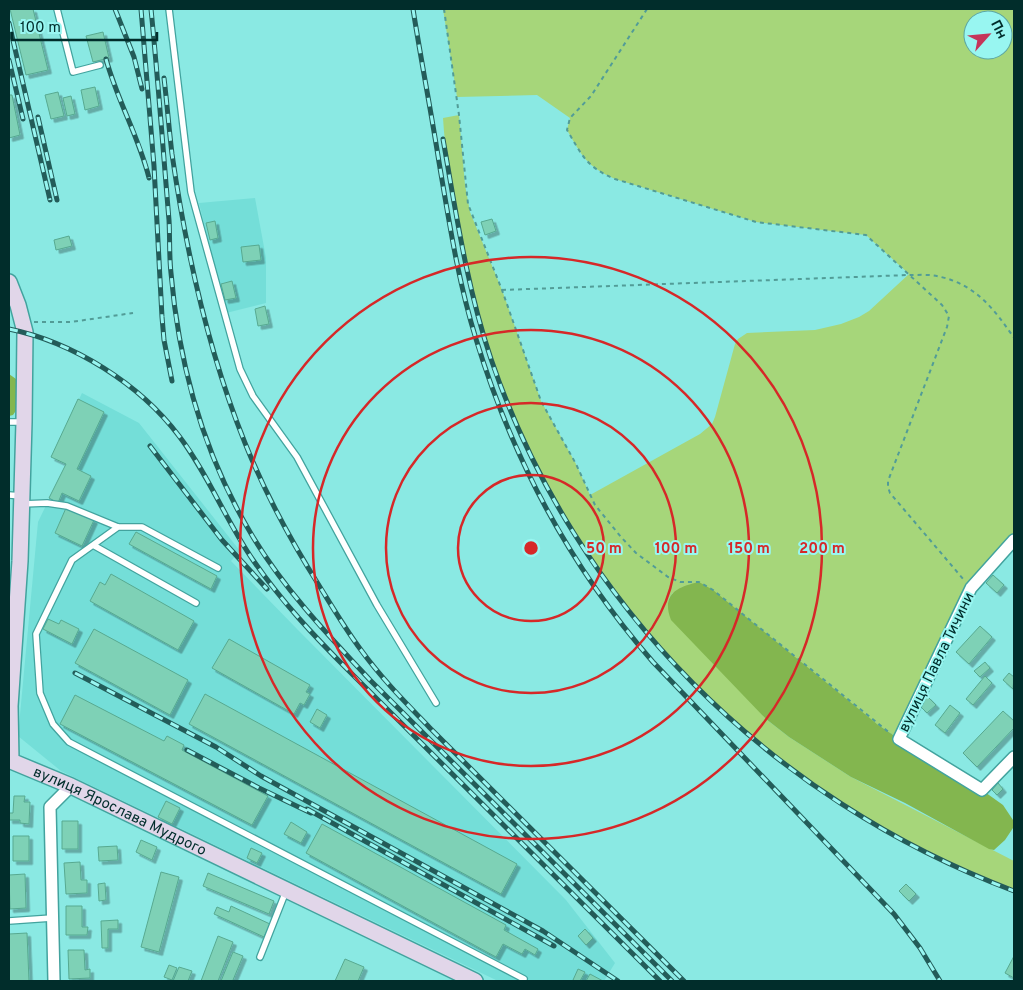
<svg xmlns="http://www.w3.org/2000/svg" width="1023" height="990" font-family="Overpass,sans-serif">
<style>
.built{fill:#74ded8}
.green{fill:#a6d67a;fill-rule:evenodd}
.forest{fill:#83b64f}
.building{fill:#7ed1b6;stroke:#57a990;filter:url(#shadow)}
.lines{fill:none;stroke-linecap:round;stroke-linejoin:round}
.lane-casing{stroke:#42a39e;stroke-width:8}
.street-casing{stroke:#42a39e;stroke-width:14}
.secondary-casing{stroke:#42a39e;stroke-width:18}
.path{stroke:#529c97;stroke-width:2;stroke-dasharray:4 4;stroke-linecap:butt}
.lane{stroke:#fff;stroke-width:5.5}
.street{stroke:#fff;stroke-width:11}
.secondary{stroke:#e1d6e9;stroke-width:15}
.rail-casing{stroke:#235c59;stroke-width:5}
.rail{stroke:#98f6f1;stroke-width:3;stroke-dasharray:9;stroke-linecap:butt}
.ring{fill:none;stroke:#d62828;stroke-width:2.5}
.labels{text-anchor:middle;stroke-width:4;stroke-linejoin:round;paint-order:stroke}
.street-label{font-size:15px;fill:#012d2b;stroke:#98f6f1}
.centre{fill:#d62828;stroke:#98f6f1;stroke-width:2.5}
.ring-label{font-size:15px;text-anchor:middle;font-weight:bold;fill:#d62828;stroke:#98f6f1;stroke-width:4;stroke-linejoin:round;paint-order:stroke}
</style>
<defs>
<filter id="shadow"><feDropShadow dx="3.5" dy="3.5" stdDeviation="0" flood-color="#0004"/></filter>
</defs>
<rect width="100%" height="100%" fill="#8ae9e3"/>
<path class="built" d="M255,198L266,258V303L226,313L199,203Z
M82,393L139,423L240,551L231,561L297,629L566,900L615,963L604,981H498L61,771L18,736L38,522L66,464L51,457Z"/>
<path class="green" d="M443,9H1014V540L971,588L899,739L877,724L673,593L669,598L668,605L766,719L789,737L851,777L1014,861V891C764,797 586,612 493,363C475,317 466,267 457,219C451,185 445,152 443,118L459,115L465,185L470,212L502,290L541,401L576,464L590,495L700,434L712,424L715,417L735,344L738,339L747,333L815,330L841,324L859,317L869,311L909,274L866,235L756,222L615,179C586,166 582,156 567,130L570,118L537,95L457,97ZM973,20H1003V50H973Z"/>
<path class="forest" d="M9,374L16,379L21,403L13,415L9,416Z
M699,582L713,590L877,724L899,739L982,790L1003,805L1013,820V828L1005,840L994,850L989,849L905,803L851,777L789,737L766,719L671,620C661,594 677,587 699,582Z"/>
<path class="building" d="M10,9H33L48,70L26,75Z
M103,32L109,58L93,62L86,36Z
M95,87L99,106L85,110L81,90Z
M58,92L64,116L51,119L45,95Z
M9,95H12L20,135L9,138Z
M71,96L75,114L67,116L63,98Z
M492,219L496,231L485,235L481,222Z
M215,221L218,238L210,240L206,223Z
M69,236L72,246L56,250L54,240Z
M259,245L261,260L243,262L241,247Z
M232,281L236,298L225,300L221,284Z
M265,306L269,324L258,326L255,309Z
M78,399L104,412L77,469L91,476L79,501L62,493L58,503L49,498L66,464L51,457Z
M66,508L94,520L82,546L55,533Z
M136,532L217,576L211,589L129,544Z
M111,574L194,621L178,650L90,601L100,582L105,585Z
M993,575L1004,585L997,593L986,583Z
M48,619L59,624L61,620L79,629L72,644L43,629Z
M980,626L992,637L969,664L956,652Z
M94,629L188,680L170,715L75,663Z
M229,639L310,685L306,692L310,694L304,705L300,703L294,714L212,668Z
M985,662L990,668L980,677L974,671Z
M1009,673L1014,677L1013,689L1003,680Z
M985,676L992,683L973,705L966,699Z
M205,694L517,864L501,894L189,724Z
M75,695L164,741L167,736L184,745L182,750L268,796L252,825L60,724Z
M927,696L936,705L927,713L921,707L923,705L920,702Z
M950,705L960,713L945,733L935,725Z
M317,709L327,715L320,728L310,722Z
M1003,711L1014,721V728L977,767L963,753Z
M998,783L1003,789L997,795L992,790Z
M14,796H25L24,802H30L29,824L20,823V820H9V813H13Z
M166,801L180,808L172,824L158,817Z
M62,821H78V849H62Z
M291,822L307,832L301,843L284,834Z
M322,824L506,925L504,930L538,949L535,955L525,949L522,954L503,944L496,957L306,853Z
M13,836H29V861H13Z
M141,840L157,847L152,860L136,852Z
M117,846L118,860L99,861L98,847Z
M251,848L262,853L257,863L247,858Z
M80,862L81,880H87V893L66,894L64,863Z
M161,872L179,877L159,952L141,947Z
M208,873L274,901L269,914L203,886Z
M25,874L26,908L10,909L9,875Z
M105,883L106,900L99,901L98,884Z
M906,884L916,894L909,901L899,891Z
M66,906H82V927H88L87,935H66Z
M231,906L270,924L264,937L214,914L217,907L229,912Z
M118,920V929H108V948H102L101,921Z
M585,929L593,938L586,945L578,936Z
M27,933L29,981H9V934Z
M218,936L233,942L218,981H201Z
M68,950H84L85,970L90,969V978L69,979Z
M233,952L243,956L233,980L235,981H221Z
M1014,956V978L1005,973Z
M345,959L364,967L358,981H335Z
M169,965L177,968L172,980L164,977Z
M179,967L192,971L188,981H173Z
M578,969L585,972L580,981H575L573,980Z
M590,974L603,981H586Z"/>
<g class="lines">
<defs>
<path id="lane" d="M57,9L73,72L100,65
M169,9L191,192L240,369L253,396L297,457L377,605L436,703
M9,422H24
M9,495L22,496
M22,504L47,503L67,506L118,527H142L218,568
M118,527L72,560L36,634L40,693L53,724L69,742L524,979
M93,545L196,603
M9,921L52,918
M260,957L286,891"/>
<path id="street" d="M1014,540L971,588L899,739L982,790L1014,757
M54,981L50,807L71,786"/>
<g id="secondary">
<path id="s1" d="M9,282L18,305L25,332L24,422L20,561L10,706L11,761L71,786L475,981"/>
</g>
</defs>
<use href="#lane" class="lane-casing"/>
<use href="#street" class="street-casing"/>
<use href="#secondary" class="secondary-casing"/>
<path class="path" d="M444,9L459,115L468,204L502,290L541,401L576,464L595,505L621,537L636,553L668,577L680,582H699L713,590L891,734
M647,9L591,96L570,118L567,130C582,155 586,167 615,179L756,222L866,235L942,305L949,316L947,327L888,481V487L890,493L964,580
M502,290L909,275C919,275 931,274 941,277C976,285 995,310 1014,338
M34,322H71L133,313"/>
<use href="#lane" class="lane"/>
<use href="#street" class="street"/>
<use href="#secondary" class="secondary"/>
<defs>
<path id="rail" d="M115,9L134,57L142,89
M141,9L154,166L162,317L164,340L172,381
M151,9C158,79 163,149 169,220C170,237 169,255 171,273C179,367 204,456 253,537C285,590 328,635 370,680L672,981
M413,9C421,60 431,111 439,162C449,221 458,281 476,339C512,458 571,568 653,662L894,914L920,948L940,981
M9,23L50,200
M106,59C117,100 139,137 149,178
M9,60L23,119
M164,78C167,103 169,129 172,154C186,251 208,351 245,443C265,493 291,541 320,587C333,608 346,630 361,650C382,679 407,704 431,729L684,981
M38,117L57,200
M443,139C456,213 467,288 491,359C575,606 772,800 1014,891
M9,329C73,342 140,384 179,436C208,474 226,521 253,560C281,601 315,637 350,672L660,981
M150,446L222,540L267,589
M75,673L216,747L261,776L543,931L618,981
M187,750L259,788L311,813
M307,809L554,946"/>
</defs>
<use href="#rail" class="rail-casing"/>
<use href="#rail" class="rail"/>
</g>
<g class="ring">
<circle cx="531" cy="548" r="73"/>
<circle cx="531" cy="548" r="145"/>
<circle cx="531" cy="548" r="218"/>
<circle cx="531" cy="548" r="291"/>
</g>
<g class="labels">
<g class="street-label">
<text transform="translate(936 662) rotate(-64)" y="5">вулиця Павла Тичини</text>
<text dy="5" stroke="none"><textPath href="#s1" startOffset="602">вулиця Ярослава Мудрого</textPath></text>
</g>
</g>
<circle cx="531" cy="548" r="8" class="centre"/>
<g class="ring-label">
<text x="604" y="553">50 m</text>
<text x="676" y="553">100 m</text>
<text x="749" y="553">150 m</text>
<text x="822" y="553">200 m</text>
</g>
<rect width="1023" height="990" fill="none" stroke="#012d2b" stroke-width="20"/>
<g transform="translate(988 35) rotate(63)"><circle r="24" fill="#98f6f1" stroke="#5ca6a2"/>
<path d="M0-4L9 19L0 12L-9 19Z" fill="#c53559"/>
<text y="-8" font-size="14" font-weight="bold" text-anchor="middle" fill="#012d2b">Пн</text>
</g>
<path d="M12 32v8h145v-8" fill="none" stroke="#012d2b" stroke-width="2.5"/>
<text x="20" y="32" font-size="15" fill="#012d2b" stroke="#98f6f1" stroke-width="4" paint-order="stroke">100 m</text>
</svg>
